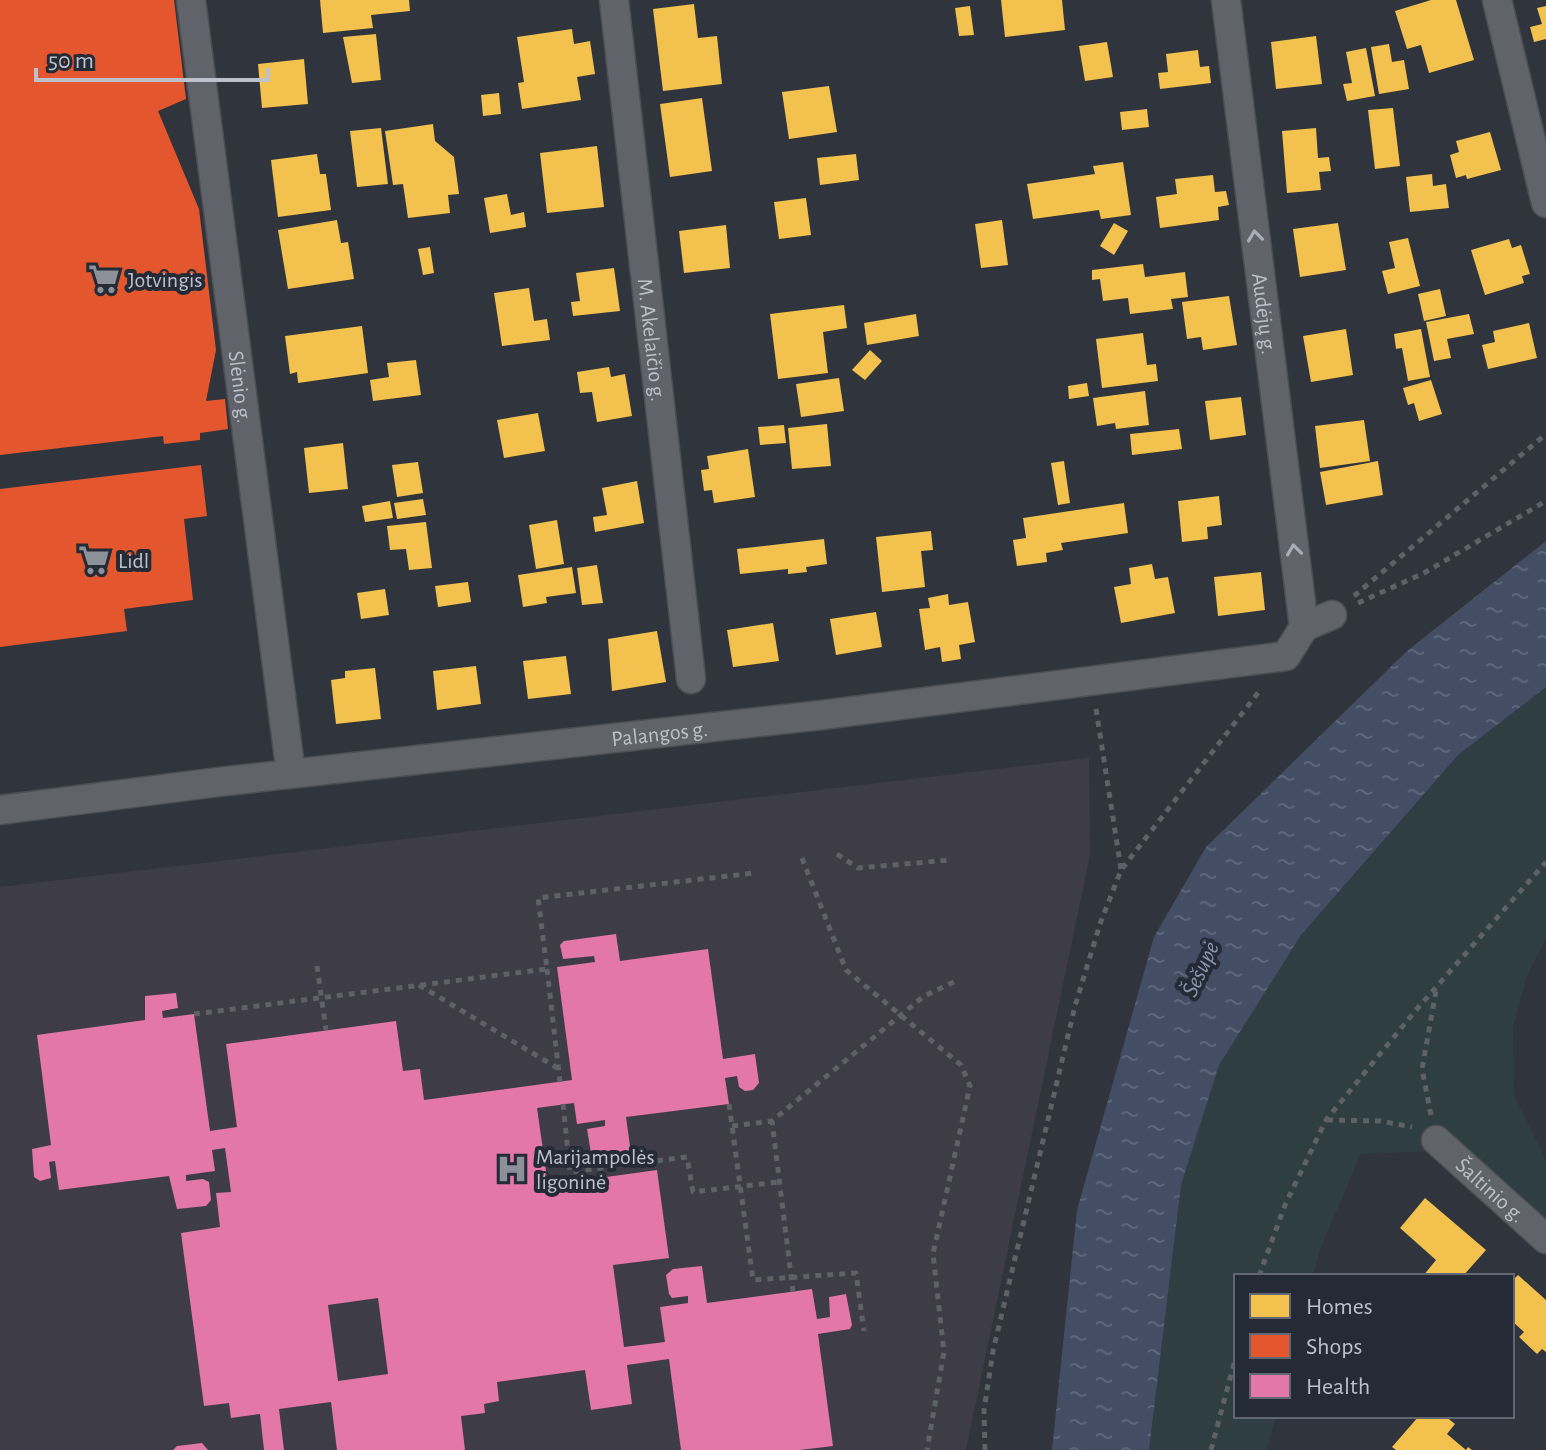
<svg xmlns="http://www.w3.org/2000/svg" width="1546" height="1450" font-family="'Alegreya Sans',sans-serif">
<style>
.medical{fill:#3d3c47}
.grass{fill:#2e3e42}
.water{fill:url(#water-ripples)}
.homes{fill:#f2c14e}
.shops{fill:#e4572e}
.health{fill:#e377a8;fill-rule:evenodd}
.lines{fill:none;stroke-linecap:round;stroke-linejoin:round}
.minor-casing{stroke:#4c4f54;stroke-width:31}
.path{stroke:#5e6267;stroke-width:5;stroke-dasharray:6 6;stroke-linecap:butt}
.minor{stroke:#60636a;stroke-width:28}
.oneway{stroke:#aaaeb8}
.labels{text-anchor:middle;stroke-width:8;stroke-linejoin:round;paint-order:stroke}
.poi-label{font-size:22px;fill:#bcc1cb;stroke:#242a36;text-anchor:start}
.street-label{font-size:22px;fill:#bcc1cb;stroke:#242a36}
.water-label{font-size:24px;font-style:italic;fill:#8795ae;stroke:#242a36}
</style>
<defs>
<pattern id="water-ripples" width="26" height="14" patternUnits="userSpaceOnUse" patternTransform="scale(2)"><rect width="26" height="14" fill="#434e65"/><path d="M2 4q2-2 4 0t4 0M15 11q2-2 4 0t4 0" fill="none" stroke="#5c667a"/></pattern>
</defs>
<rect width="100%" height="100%" fill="#30343c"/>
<path class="medical" d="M1089,758L1090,855L966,1450H0V887Z"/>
<path class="grass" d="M1546,687V939L1526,978L1513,1028L1514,1094L1546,1160V1225L1463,1150L1361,1154L1320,1250L1313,1276H1236V1416H1276L1267,1450H1149L1181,1185L1218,1065L1301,935L1458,755Z"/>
<path class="water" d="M1546,541V687L1458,755L1301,935L1219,1065L1181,1185L1149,1450H1052L1077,1210L1154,937L1206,847L1407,651Z"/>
<path class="homes" d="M320,0H409L410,11L371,15L373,28L323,33Z
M1001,0H1062L1065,30L1005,37Z
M1431,0H1456L1474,60L1429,73L1421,45L1407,49L1395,11Z
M694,4L698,38L717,36L722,84L663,91L653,9Z
M970,6L974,35L959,36L955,8Z
M1546,6V39L1534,42L1530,27L1542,24L1537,8Z
M572,29L574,44L590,41L595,74L577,77L581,100L522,109L518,83L524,82L517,37Z
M376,34L381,80L352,83L343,37Z
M1316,36L1322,84L1276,89L1271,42Z
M1107,42L1113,77L1085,81L1079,46Z
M1389,44L1392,62L1404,60L1409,89L1379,94L1371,47Z
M1366,48L1375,96L1347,101L1343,84L1352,83L1346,52Z
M1198,50L1200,67L1209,66L1211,83L1160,89L1158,73L1168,72L1166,54Z
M304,59L308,104L262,108L258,64Z
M829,86L837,132L789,139L782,92Z
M499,93L501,114L483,116L481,95Z
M702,98L712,171L670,177L660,104Z
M1393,108L1400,166L1375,169L1368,110Z
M1147,109L1149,127L1122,130L1120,112Z
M433,124L435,141L454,157L459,194L448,195L450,213L408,218L403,184L393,185L385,131Z
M381,128L388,184L357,187L350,131Z
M1316,128L1318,158L1329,157L1331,171L1319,172L1321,190L1287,193L1282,131Z
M1490,132L1501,170L1467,179L1466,175L1456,178L1450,155L1459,152L1456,141Z
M597,146L604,207L547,213L540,153Z
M317,154L320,174H326L331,210L278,217L271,160Z
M856,154L859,180L820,185L817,158Z
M1123,162L1131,215L1101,219L1099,210L1033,219L1027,184L1095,174L1093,166Z
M1432,174L1433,186L1446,184L1449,208L1410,212L1406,177Z
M1213,175L1215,192L1226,191L1229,205L1218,207L1219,220L1160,228L1156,197L1177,194L1175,179Z
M507,194L511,215L524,212L526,227L490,233L484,198Z
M806,198L811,235L779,239L774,202Z
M337,220L341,243L348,242L354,279L288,289L278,230Z
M1002,220L1008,265L981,268L975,224Z
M1114,223L1128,231L1114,255L1100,246Z
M1338,223L1346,270L1300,277L1293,229Z
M726,225L730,268L684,273L679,231Z
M1408,238L1420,286L1388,294L1382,271L1395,268L1389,242Z
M1509,239L1512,248L1521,245L1530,274L1522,276L1524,283L1485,295L1471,250Z
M430,247L434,273L423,275L418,249Z
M1143,264L1145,277L1185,272L1188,297L1171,299L1173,309L1130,314L1128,298L1103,301L1100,279L1092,280V270Z
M614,268L620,311L573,316L571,302L580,301L576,273Z
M529,288L534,321L547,319L550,340L502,346L494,293Z
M1440,289L1446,316L1424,321L1418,294Z
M1229,296L1237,345L1203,350L1201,337L1187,339L1182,302Z
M844,305L847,328L823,332L828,373L778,379L770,314Z
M916,314L919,336L867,345L864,323Z
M1469,314L1474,334L1447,339L1451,358L1434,361L1426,322Z
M1529,323L1537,358L1488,369L1482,345L1495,342L1493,331Z
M362,326L368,373L298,383L297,372L290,374L285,336Z
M1346,329L1353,375L1311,382L1303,336Z
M1421,329L1430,377L1408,381L1402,348L1396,349L1394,334Z
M1143,333L1147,365L1156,364L1158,381L1102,388L1096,339Z
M870,350L882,361L865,380L852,370Z
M416,360L421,395L373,401L370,380L389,377L387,363Z
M609,367L611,377L625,374L632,416L597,422L592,392L580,393L577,372Z
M839,378L844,411L801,417L796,384Z
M1431,380L1442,414L1419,421L1414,403L1408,405L1403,388Z
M1087,383L1089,396L1069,399L1068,386Z
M1145,391L1149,425L1116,429L1115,423L1097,426L1093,398Z
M1241,397L1246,435L1210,440L1205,401Z
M538,413L545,451L504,458L497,420Z
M1364,420L1370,461L1320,468L1315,426Z
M827,424L831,466L792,469L788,428Z
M784,425L786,443L760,445L758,427Z
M1179,429L1182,449L1132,455L1130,434Z
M343,443L348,489L309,493L304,448Z
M748,449L755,497L714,503L712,490L704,491L701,470L709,469L707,456Z
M1064,461L1070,503L1058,505L1051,463Z
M1378,461L1383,495L1326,505L1320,472Z
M418,462L423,493L397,497L392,465Z
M637,481L644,523L595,532L593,517L607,515L602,488Z
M1219,496L1222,525L1207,527L1208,539L1182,542L1178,501Z
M423,499L426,515L397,519L394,503Z
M390,501L393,518L365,522L362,506Z
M1124,503L1128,533L1061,543L1063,550L1046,553L1047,562L1017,566L1013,540L1026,538L1023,518Z
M557,520L564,564L536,569L529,525Z
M426,522L432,568L409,570L406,549L390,550L387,526Z
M931,531L933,550L921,551L925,587L882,592L876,537Z
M824,539L827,564L806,567L807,572L788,574V569L740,574L737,549Z
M1152,564L1155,579L1168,577L1175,613L1121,623L1114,587L1131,584L1129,568Z
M597,565L603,603L582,605L577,568Z
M572,567L576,593L546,597L547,603L523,607L518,575Z
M1261,572L1265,610L1218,616L1214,577Z
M468,582L471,602L438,607L435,586Z
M385,589L389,615L361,619L357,593Z
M948,594L949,605L968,602L975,642L959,645L961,659L942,662L940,647L925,650L919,609L930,608L928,598Z
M876,612L882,647L836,655L830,619Z
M773,623L779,661L733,667L727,630Z
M657,631L666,682L612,691L608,639Z
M566,656L571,694L528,699L523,661Z
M476,666L481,704L437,710L433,671Z
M375,668L381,719L336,724L331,680L345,678V671Z
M1425,1198L1486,1250L1463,1276H1423L1436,1260L1400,1228Z
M1518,1275L1546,1300V1352L1542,1349L1537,1354L1519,1337L1524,1332L1512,1321V1281Z
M1419,1416H1445L1455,1424L1447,1434L1466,1450L1468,1447L1472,1450H1396L1392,1447Z"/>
<path class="shops" d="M0,0H174L186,99L158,111L199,209L216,350L206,401L225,399L228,429L200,433V440L164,444L163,436L0,455Z
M201,465L207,516L184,519L193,600L124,609L127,631L0,647V489Z"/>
<path class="health" d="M616,934L620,961L708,949L723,1059L755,1054L759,1083L753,1090L745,1091L739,1087L737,1076L725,1078L729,1104L626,1117L631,1153L592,1159L587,1129L605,1126V1120L577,1124L574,1103L537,1108L548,1185L657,1170L669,1258L613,1265L624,1347L665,1342L660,1307L688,1303V1296L672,1298L669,1294L666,1275L673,1269L702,1266L707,1303L812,1289L817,1319L830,1317L829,1297L846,1294L852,1325L850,1329L818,1334L833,1446L800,1450H681L669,1359L627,1365L632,1404L591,1410L585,1370L497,1382L499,1401L484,1404L485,1413L461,1416L465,1450H337L331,1402L279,1409L284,1450H264L260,1414L231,1418L229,1403L204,1406L181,1233L220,1227L216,1193L231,1192L225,1148L212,1150L215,1171L186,1175V1181L203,1179L209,1182L211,1200L206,1206L177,1209L169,1176L59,1190L55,1161L49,1162L51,1178L40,1181L34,1177L32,1149L51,1145L37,1035L145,1020V996L176,993L178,1008L162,1011L163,1018L194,1014L210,1131L237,1127L226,1044L396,1021L403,1071L420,1069L424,1100L572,1080L557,967L595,962L594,956L563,959L560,945L564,941ZM378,1298L388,1374L338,1381L328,1305Z
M202,1443L208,1450H173L177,1446Z"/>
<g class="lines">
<defs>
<g id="minor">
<path id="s1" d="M191,0L291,774"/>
<path id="s2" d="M614,0L691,679"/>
<path id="s3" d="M1226,0L1304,627"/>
<path d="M1497,0L1546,203"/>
<path d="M1304,627L1332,615"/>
<path id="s4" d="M0,810L218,782L822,715L1286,656L1304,627"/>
<path id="s5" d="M1436,1140L1546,1239"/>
</g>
</defs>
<use href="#minor" class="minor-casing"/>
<path class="path" d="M1354,596L1546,434
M1358,603L1424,573L1546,501
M1096,709L1121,869
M837,854L858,868L950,860
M802,858L846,970L961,1065L970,1086L933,1254L944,1352L927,1450
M317,966L326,1030
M547,969L560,1082
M419,985L559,1069
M194,1014L547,969L538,898L754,873
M563,1104L570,1172L687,1157L693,1192L779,1182
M729,1104L753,1280L856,1273L864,1331
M1431,1115L1422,1069L1436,991
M1327,1120L1380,1121L1412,1127
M732,1126L772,1121
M1259,1276L1285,1205L1326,1120L1416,1010L1546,862
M793,1292L772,1121L924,996L958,980
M985,1450L984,1410L993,1351L1075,1006L1100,924L1121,870L1261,689
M1211,1450L1236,1356"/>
<use href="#minor" class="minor"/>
</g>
<defs><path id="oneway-chevron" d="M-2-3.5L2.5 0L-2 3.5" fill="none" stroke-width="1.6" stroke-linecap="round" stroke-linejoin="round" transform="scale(2)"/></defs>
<g class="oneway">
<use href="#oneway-chevron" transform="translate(1255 236) rotate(-97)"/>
<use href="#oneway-chevron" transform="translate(1294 550) rotate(-97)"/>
</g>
<defs>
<symbol id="supermarket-bare" viewBox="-9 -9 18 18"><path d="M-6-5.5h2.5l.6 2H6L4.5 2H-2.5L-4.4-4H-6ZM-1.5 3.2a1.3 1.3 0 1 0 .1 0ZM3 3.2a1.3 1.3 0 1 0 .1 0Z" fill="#8b9099" stroke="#242a36" stroke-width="2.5" paint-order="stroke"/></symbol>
<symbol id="hospital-bare" viewBox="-9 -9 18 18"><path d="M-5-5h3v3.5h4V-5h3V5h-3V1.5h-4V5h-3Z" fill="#8b9099" stroke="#242a36" stroke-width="2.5" paint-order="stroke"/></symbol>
</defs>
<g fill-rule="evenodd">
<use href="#supermarket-bare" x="82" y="257" width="44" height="44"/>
<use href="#supermarket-bare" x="72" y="538" width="44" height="44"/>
<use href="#hospital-bare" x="490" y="1147" width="44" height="44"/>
</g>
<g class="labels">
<g class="poi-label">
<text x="128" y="287">Jotvingis</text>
<text x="118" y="568">Lidl</text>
<text x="536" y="1164">Marijampolės<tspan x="536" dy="25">ligoninė</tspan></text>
</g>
<g class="street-label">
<text dy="8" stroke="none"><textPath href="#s3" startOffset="316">Audėjų g.</textPath></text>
<text dy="8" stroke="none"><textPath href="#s2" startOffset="342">M. Akelaičio g.</textPath></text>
<text dy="8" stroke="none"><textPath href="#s1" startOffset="390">Slėnio g.</textPath></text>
<text dy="8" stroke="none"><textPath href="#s4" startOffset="664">Palangos g.</textPath></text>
<text dy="8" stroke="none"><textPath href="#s5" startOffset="74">Šaltinio g.</textPath></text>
</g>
<g class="water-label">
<text transform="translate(1200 969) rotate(-65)" y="8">Šešupė</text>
</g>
</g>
<rect x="1234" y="1274" width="280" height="144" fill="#242a36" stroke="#616672" stroke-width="2"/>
<rect x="1250" y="1294" width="40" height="24" fill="#f2c14e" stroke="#616672" stroke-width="2"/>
<text x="1306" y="1314" font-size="24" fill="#bcc1cb">Homes</text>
<rect x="1250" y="1334" width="40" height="24" fill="#e4572e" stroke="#616672" stroke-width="2"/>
<text x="1306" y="1354" font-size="24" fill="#bcc1cb">Shops</text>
<rect x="1250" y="1374" width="40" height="24" fill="#e377a8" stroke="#616672" stroke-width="2"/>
<text x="1306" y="1394" font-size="24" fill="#bcc1cb">Health</text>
<path d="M36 68v12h232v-12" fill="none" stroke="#bcc1cb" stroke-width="4"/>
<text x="48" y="68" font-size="24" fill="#bcc1cb" stroke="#242a36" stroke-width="6" paint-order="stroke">50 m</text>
</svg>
